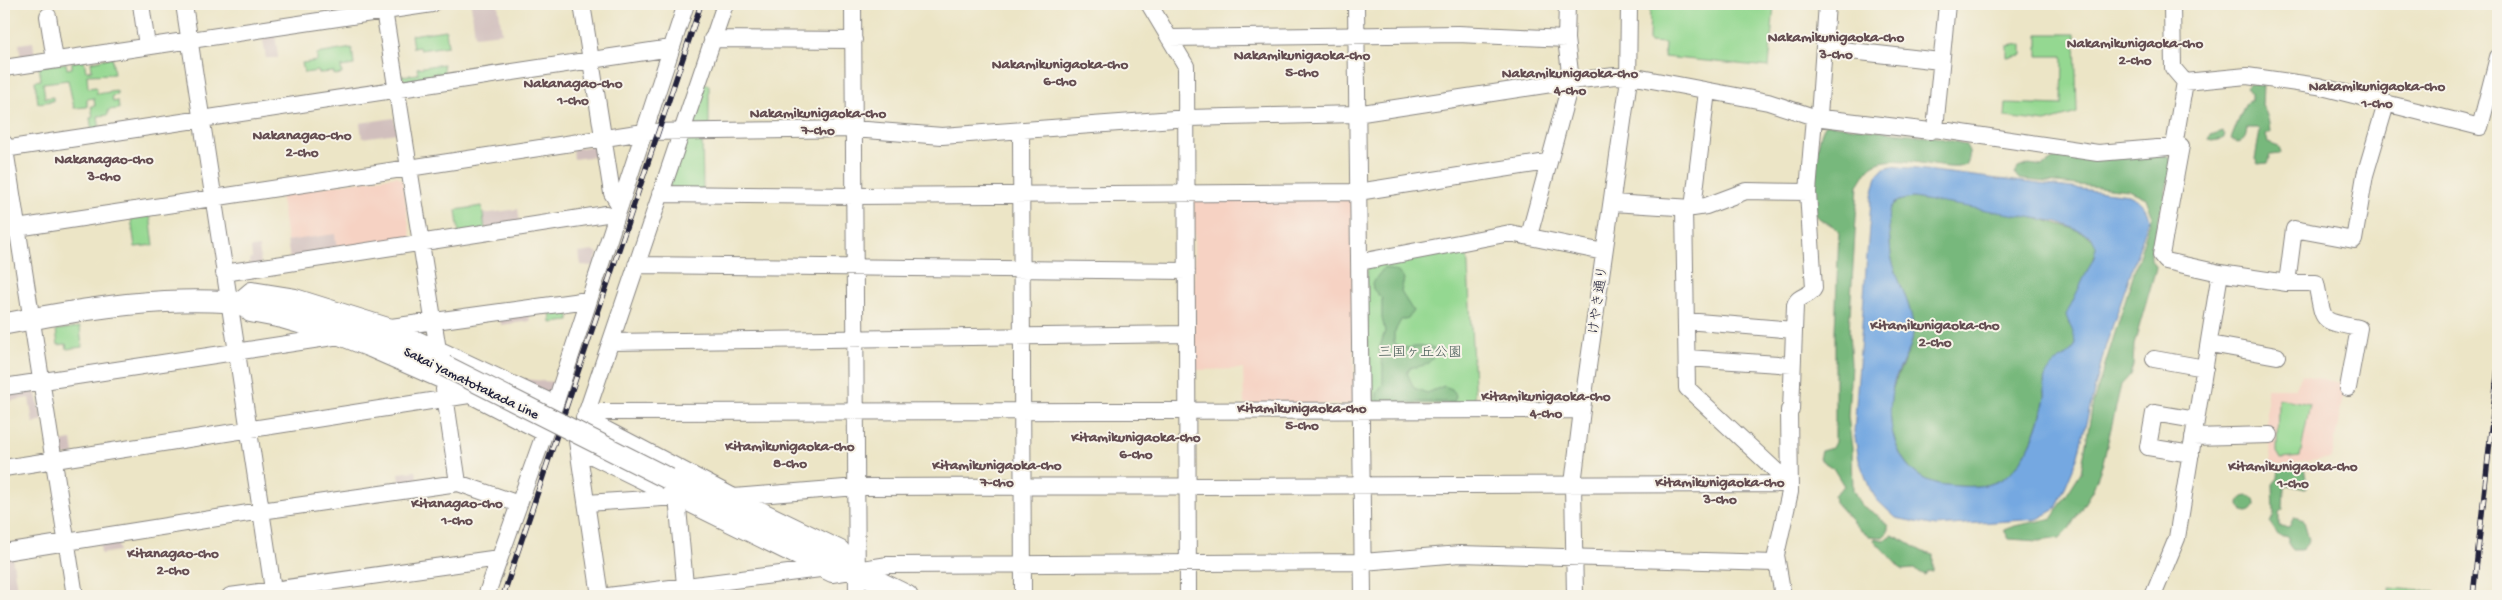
<svg xmlns="http://www.w3.org/2000/svg" width="2502" height="600" font-family="'Gochi Hand','Klee One',sans-serif">
<style>
.built{fill:#f6d2c3}
.industrial{fill:#d1bfbd}
.green{fill:#94d891;stroke:#5b7d66}
.forest{fill:#77b87b;stroke:#4c6d5b}
.water{fill:#74a8e1;stroke:#4b658e;fill-rule:evenodd}
.lines{fill:none;stroke-linecap:round;stroke-linejoin:round}
.minor-casing{stroke:#878480;stroke-width:18}
.major-casing{stroke:#878480;stroke-width:23}
.minor{stroke:#fff;stroke-width:16}
.major{stroke:#fff;stroke-width:21}
.rail-casing{stroke:#22223b;stroke-width:5.5}
.rail{stroke:#f7f3e8;stroke-width:4;stroke-dasharray:11;stroke-linecap:butt}
.major-bridge-casing{stroke:#878480;stroke-width:23;stroke-linecap:butt}
.major-bridge{stroke:#fff;stroke-width:21}
.labels{text-anchor:middle;stroke-width:4;stroke-linejoin:round;paint-order:stroke}
.street-label{font-size:14px;fill:#22223b;stroke:#f7f3e8}
.park-label{font-size:14px;fill:#445955;stroke:#f7f3e8}
.neighbourhood-label{font-size:15px;font-weight:bold;fill:#654e52;stroke:#f7f3e8}
</style>
<rect width="100%" height="100%" fill="#f7f3e8"/>
<filter id="ink" filterUnits="userSpaceOnUse"><feTurbulence type="fractalNoise" baseFrequency=".02" numOctaves="2"/><feDisplacementMap in="SourceGraphic" scale="10" xChannelSelector="R" yChannelSelector="G"/><feConvolveMatrix kernelMatrix="1 2 1 2 8 2 1 2 1" color-interpolation-filters="sRGB"/></filter>
<filter id="wash" filterUnits="userSpaceOnUse"><feTurbulence type="fractalNoise" baseFrequency=".0096" numOctaves="4" result="noise"/><feDisplacementMap in="SourceGraphic" scale="20" xChannelSelector="R" yChannelSelector="G"/><feGaussianBlur stdDeviation="1.12" result="paint"/><feColorMatrix in="noise" values="0 0 0 0 0 0 0 0 0 0 0 0 0 0 0 0 0 1.4 0 .05"/><feComposite in="paint" operator="in"/></filter>
<g filter="url(#wash)">
<rect width="100%" height="100%" fill="#ece5c6"/>
<path class="built" d="M397,176L402,180L411,238L290,259L280,193Z
M1194,200H1352L1354,404H1244L1243,369L1194,370Z
M2302,375L2345,384L2332,458L2272,466L2267,431V388H2296Z"/>
<path class="industrial" d="M471,4H498L502,33L475,36Z
M275,32L278,58H266L262,34Z
M33,42L35,57L21,59L19,44Z
M394,118L397,133L362,138L360,123Z
M593,146L602,152L603,155L574,159L573,149Z
M518,209L520,224L486,229L483,214Z
M335,234L337,252L290,259L287,241Z
M259,247L261,264L250,266L249,259L252,258L251,248Z
M594,251L598,253L594,266L581,265L579,253Z
M529,313L530,321L501,325L500,317Z
M524,379L555,382L550,399L525,387Z
M34,388L43,421L33,423L29,398L10,401L9,392Z
M72,440L74,454L62,456L57,442Z
M416,471L418,482L400,484L399,473Z
M117,540L119,551L101,554L100,542Z
M12,555L18,596H4V556Z"/>
<path class="green" d="M1650,4H1774L1769,67L1664,57L1665,43L1649,42Z
M446,30L448,46L420,50L419,47L413,48L411,35Z
M2038,34H2075L2077,113L2045,122L2005,117L2006,103L2062,105L2063,56H2038Z
M2022,44V55L2007,57V46Z
M352,48L354,65L341,67L342,74L334,75V72L319,73L318,71L304,73L302,63L317,61V54Z
M112,57L114,74L87,75L88,88L96,87L97,94L117,91V95L112,96L113,102L118,101L119,109L108,110V115L98,116L100,131L92,132L90,118L93,117L91,106H95L94,98L87,99V107L74,108L68,80L43,83L45,98L53,97V101L38,103L35,81L41,80L39,66L66,63L67,69L72,68V62L84,60L86,71L92,70L91,62Z
M443,64L444,73L452,72V75L439,77V73L431,74L432,78L406,81L401,76L418,74L417,68Z
M704,83L709,85V126H692Z
M702,135L703,191L669,187L685,137Z
M482,206L485,230L459,234L456,210Z
M150,215L154,245L135,247L131,218Z
M1467,247L1475,404H1371L1368,402L1367,270L1370,266Z
M569,306V321L551,323L550,309Z
M80,327L82,347L67,349L66,344L58,345L56,330Z
M2278,398L2310,404L2300,457L2281,459L2277,451Z
M2390,588L2436,592L2435,596H2391Z"/>
<path class="forest" d="M2249,84L2263,85L2262,106C2268,114 2269,122 2270,132L2266,134L2268,143L2279,147L2281,152L2280,154L2270,155L2267,163L2258,164L2255,159L2260,131L2258,128H2247C2246,135 2246,140 2238,142L2231,139L2245,104L2252,100V95L2246,88Z
M1826,124L1935,137L1965,144C1970,151 1971,157 1966,165L1959,167C1935,169 1892,152 1872,166C1866,170 1862,180 1858,185L1849,331L1851,364L1848,416L1852,448L1853,490L1861,505L1880,517L1888,526V532L1883,537L1868,536L1859,529L1835,502L1834,495L1844,486L1833,468L1819,459L1821,451L1832,448L1835,442V332L1839,231C1832,223 1822,223 1815,214C1815,191 1813,142 1826,124Z
M2222,131L2225,135L2223,139L2213,141L2209,140L2211,135Z
M2163,154L2170,157L2172,165L2151,252V259L2156,268L2134,345L2133,365L2130,375L2121,385L2103,463L2093,489L2069,529L2060,538L2039,541L2009,539L2004,530C2019,523 2036,523 2052,518L2081,472L2093,403L2152,215L2146,198L2129,190L2026,180L2019,179L2015,174L2018,168L2029,164L2043,166L2059,156Z
M1913,198C1943,203 2087,219 2096,244C2098,252 2073,311 2068,323L2075,331V346C2066,358 2052,366 2045,380C2043,385 2046,392 2045,398C2039,424 2029,457 2008,475C1990,489 1966,487 1946,485C1903,482 1886,435 1891,397C1894,375 1912,353 1913,333C1914,309 1898,283 1892,260C1890,251 1890,240 1889,230C1889,222 1886,212 1892,205C1897,200 1906,199 1913,198Z
M1384,268L1398,272L1404,279L1401,292L1413,311L1408,318L1401,320L1394,333V342L1402,348L1429,346L1434,349C1434,364 1423,367 1411,367L1407,373L1414,388L1427,393L1444,386L1452,389L1456,396L1454,402H1376L1377,392L1383,384V366L1379,350L1385,331L1382,318V299L1373,289L1372,283Z
M2295,465L2304,467L2307,485L2305,489L2288,485L2284,488L2283,509L2279,512V526L2289,527L2294,517L2304,520L2309,541L2302,550H2293L2289,545V537L2278,535L2270,523L2274,514L2273,484L2278,478L2279,467Z
M2239 504a8 8 0 1 1 16 0a8 8 0 1 1-16 0Z
M1891,535C1908,540 1917,552 1933,555V572L1928,571L1925,575L1914,569L1902,570L1874,540L1875,538L1884,540Z"/>
<path class="water" d="M1892,166L2129,195C2140,200 2147,207 2149,219L2105,348L2077,459L2056,509L2038,519L1936,526L1896,518L1877,500L1870,489L1859,460L1854,432L1871,200L1877,176L1884,168ZM1913,198L2059,222L2091,236L2096,246L2094,257L2066,315C2070,329 2075,330 2075,346C2067,357 2051,364 2046,375C2042,383 2046,390 2045,397C2040,424 2029,457 2008,475C1991,489 1967,487 1946,485C1896,481 1883,423 1894,382C1899,366 1912,350 1913,333C1914,309 1898,283 1892,260C1890,251 1890,240 1889,230C1889,222 1886,212 1892,205C1897,200 1906,199 1913,198Z"/>
</g>
<g filter="url(#ink)">
<g class="lines">
<defs>
<path id="minor" d="M141,4L147,46
M184,4L274,596
M383,4L438,350
M582,4L612,193L620,206
M853,4L857,596
M1149,4L1186,66L1188,596
M1356,4L1363,596
M2172,4L2173,68L2185,82L2247,76L2318,86L2480,127L2498,57
M48,16L55,60
M1169,38L1458,34L1566,39
M712,39L854,40
M1824,48L1940,61
M4,68L432,4
M1819,116L1827,4
M1935,129L1947,4
M1021,130L1023,596
M4,143L75,596
M2174,146L2185,82
M4,149L671,48
M660,194L855,196L1358,192L1547,162
M1612,203L1693,208L1706,206L1746,191L1808,192
M1684,208L1687,388L1790,484
M1693,208L1707,91
M4,230L644,132L854,129L942,136L1188,118L1356,114L1571,81L1615,76L1641,78L1768,102L1814,117
M1529,236L1571,81L1566,39L1567,4
M1360,262L1510,233L1604,252
M636,265L1187,271
M224,273L606,214L616,216
M2287,283H2316C2325,323 2317,320 2359,328L2348,388
M1686,321L1794,330
M391,327L588,300
M611,342L1187,334
M2210,344L2277,356
M1687,358L1792,365
M2154,359L2205,368
M4,387L333,337
M444,389L458,483
M586,412L1582,410
M584,418L734,497L841,549L857,571
M544,433L443,381L370,349L337,336L282,320L250,314L238,301L251,290L295,297L391,327L555,404
M2193,437L2270,435
M580,450L832,574L888,565L1363,562L1460,554L1775,563
M2191,454L2148,447L2154,413L2196,420
M4,468L469,395
M734,497L857,487L1790,484
M587,503L677,497L685,585
M4,552L261,511L458,483L519,504
M230,596L499,558
M486,596L555,404L686,4
M600,596L577,441L725,4
M608,596L820,569
M1575,596L1573,484L1583,402L1628,86L1629,4
M1783,596L1776,555L1790,492L1789,410H1791L1795,305C1798,295 1810,297 1814,288L1808,192L1814,117L1930,131L1935,129L2098,153L2181,146L2161,255L2166,261L2220,273L2287,283L2294,229L2354,240L2365,175L2386,104
M2153,596L2177,538L2220,273"/>
<path id="major" d="M4,324C114,303 216,287 326,318C367,330 406,349 445,366
M669,479L907,596"/>
</defs>
<use href="#minor" class="minor-casing"/>
<use href="#major" class="major-casing"/>
<use href="#minor" class="minor"/>
<use href="#major" class="major"/>
<defs>
<path id="rail" d="M503,596L701,4
M2473,596L2498,367"/>
</defs>
<use href="#rail" class="rail-casing"/>
<use href="#rail" class="rail"/>
<defs>
<path id="major-bridge" d="M445,366L669,479"/>
</defs>
<use href="#major-bridge" class="major-bridge-casing"/>
<use href="#major-bridge" class="major-bridge"/>
</g>
</g>
<g class="labels">
<g class="street-label">
<text transform="translate(1597 300) rotate(-82)" y="5">けやき通り</text>
<text transform="translate(472 382) rotate(26)" y="5">Sakai Yamatotakada Line</text>
</g>
<g class="park-label">
<text x="1420" y="356">三国ヶ丘公園</text>
</g>
<g class="neighbourhood-label">
<text x="1836" y="41">Nakamikunigaoka-cho<tspan x="1836" dy="17">3-cho</tspan></text>
<text x="2135" y="47">Nakamikunigaoka-cho<tspan x="2135" dy="17">2-cho</tspan></text>
<text x="1302" y="59">Nakamikunigaoka-cho<tspan x="1302" dy="17">5-cho</tspan></text>
<text x="1060" y="68">Nakamikunigaoka-cho<tspan x="1060" dy="17">6-cho</tspan></text>
<text x="1570" y="77">Nakamikunigaoka-cho<tspan x="1570" dy="17">4-cho</tspan></text>
<text x="573" y="87">Nakanagao-cho<tspan x="573" dy="17">1-cho</tspan></text>
<text x="2377" y="90">Nakamikunigaoka-cho<tspan x="2377" dy="17">1-cho</tspan></text>
<text x="818" y="117">Nakamikunigaoka-cho<tspan x="818" dy="17">7-cho</tspan></text>
<text x="302" y="139">Nakanagao-cho<tspan x="302" dy="17">2-cho</tspan></text>
<text x="104" y="163">Nakanagao-cho<tspan x="104" dy="17">3-cho</tspan></text>
<text x="1935" y="329">Kitamikunigaoka-cho<tspan x="1935" dy="17">2-cho</tspan></text>
<text x="1546" y="400">Kitamikunigaoka-cho<tspan x="1546" dy="17">4-cho</tspan></text>
<text x="1302" y="412">Kitamikunigaoka-cho<tspan x="1302" dy="17">5-cho</tspan></text>
<text x="1136" y="441">Kitamikunigaoka-cho<tspan x="1136" dy="17">6-cho</tspan></text>
<text x="790" y="450">Kitamikunigaoka-cho<tspan x="790" dy="17">8-cho</tspan></text>
<text x="997" y="469">Kitamikunigaoka-cho<tspan x="997" dy="17">7-cho</tspan></text>
<text x="2293" y="470">Kitamikunigaoka-cho<tspan x="2293" dy="17">1-cho</tspan></text>
<text x="1720" y="486">Kitamikunigaoka-cho<tspan x="1720" dy="17">3-cho</tspan></text>
<text x="457" y="507">Kitanagao-cho<tspan x="457" dy="17">1-cho</tspan></text>
<text x="173" y="557">Kitanagao-cho<tspan x="173" dy="17">2-cho</tspan></text>
</g>
</g>
<rect width="2502" height="600" fill="none" stroke="#f7f3e8" stroke-width="20"/>
</svg>
